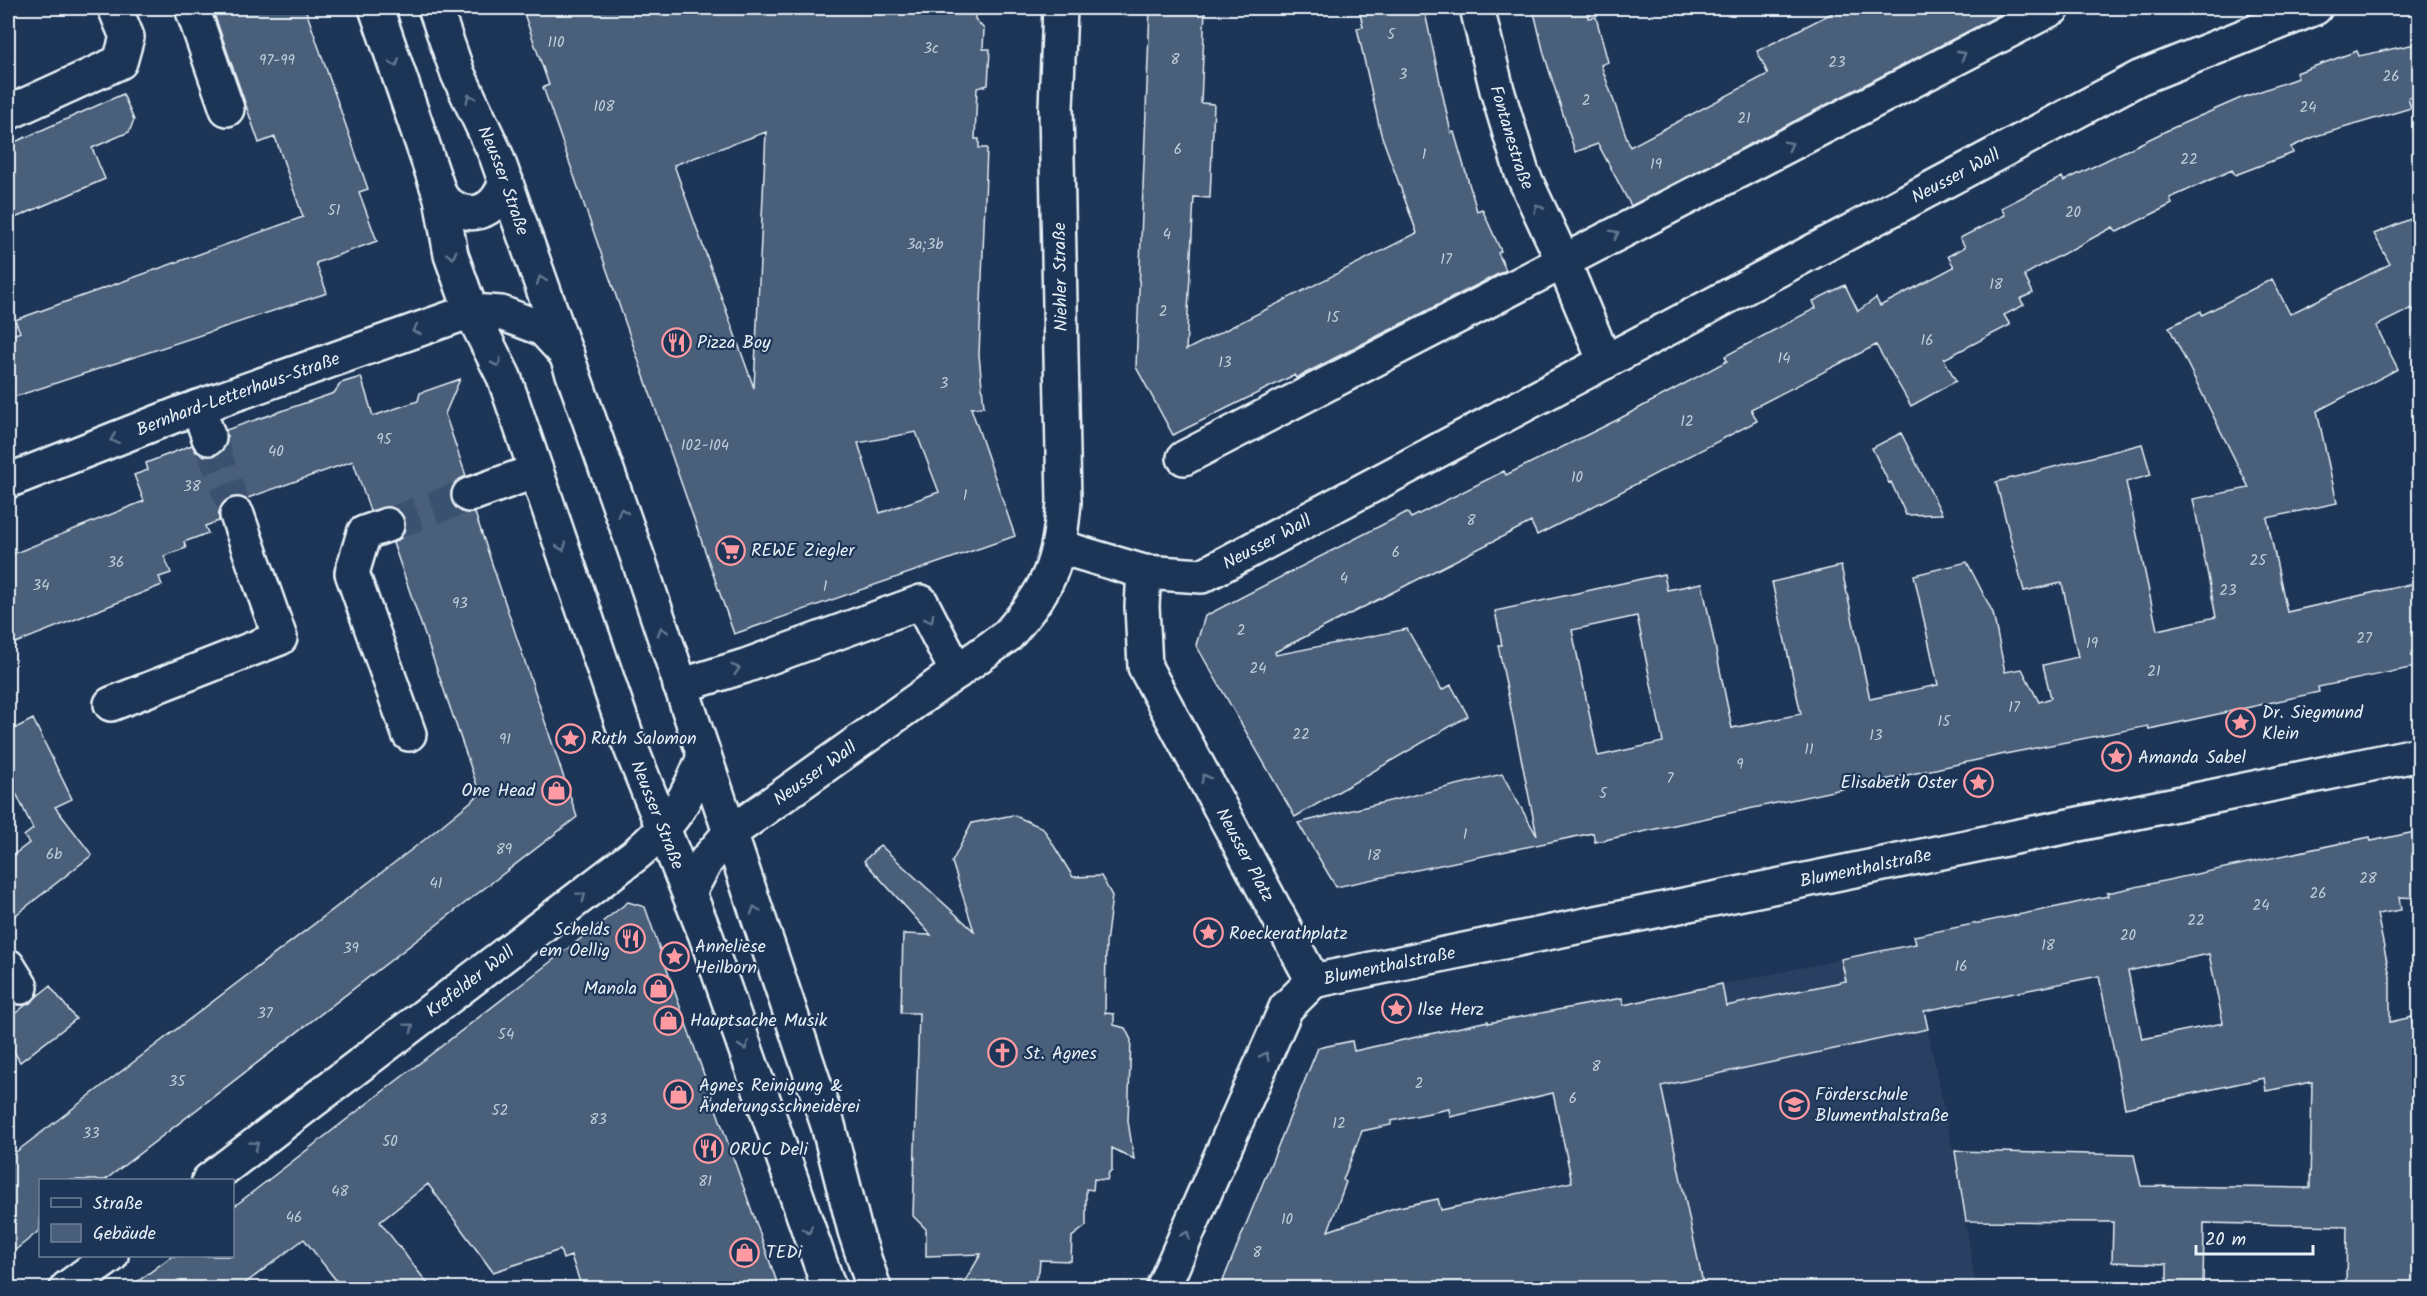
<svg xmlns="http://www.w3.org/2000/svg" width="2427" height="1296" font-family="Kalam,sans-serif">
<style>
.built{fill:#2a4162}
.building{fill:#495e7a;stroke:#e8f1f8;stroke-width:1.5;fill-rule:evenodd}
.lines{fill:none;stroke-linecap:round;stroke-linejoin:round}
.minor-tunnel{stroke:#3b516f;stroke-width:33;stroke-dasharray:33 16;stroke-linecap:butt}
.minor-casing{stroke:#e8f1f8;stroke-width:38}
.major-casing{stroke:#e8f1f8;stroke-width:38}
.minor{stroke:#1d3557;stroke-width:33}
.major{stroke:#1d3557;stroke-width:33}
.oneway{stroke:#64778f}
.labels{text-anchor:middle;stroke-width:4.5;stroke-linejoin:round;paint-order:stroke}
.number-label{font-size:15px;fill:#c0ccd8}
.street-label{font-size:18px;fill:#e8f1f8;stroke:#1d3557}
.poi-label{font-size:18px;fill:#e8f1f8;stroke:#1d3557;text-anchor:start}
</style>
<rect width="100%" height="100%" fill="#1d3557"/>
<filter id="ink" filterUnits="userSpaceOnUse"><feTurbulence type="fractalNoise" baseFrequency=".0167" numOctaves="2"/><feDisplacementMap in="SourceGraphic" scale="12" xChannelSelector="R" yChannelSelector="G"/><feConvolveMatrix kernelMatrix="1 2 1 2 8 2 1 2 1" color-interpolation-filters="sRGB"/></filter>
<g filter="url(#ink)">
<path class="built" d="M1910,945L1960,1185L1976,1288H1622L1599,1177L1623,1005Z"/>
<path class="building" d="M212,8H305L368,189L359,192L377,241L316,263L327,293L8,399V337L20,332L15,320L303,217L275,137L259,143Z
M522,8H975V19L984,29L983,49H990L988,85L977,88L975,139H979V148H987L979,355L984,407L971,408L1015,536L734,634L543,87L549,85ZM766,132L754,388L674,165ZM916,432L939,492L880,513L858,443Z
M1150,8H1205L1201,103L1214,104L1210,198L1194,197L1186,350L1417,233L1381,134L1357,28L1363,27L1359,8H1424L1451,133L1454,132L1477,211L1482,209L1501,251L1498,253L1506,270L1296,378L1294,375L1173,435L1136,367Z
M1533,8H1586L1588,18L1596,17L1608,62L1601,65L1630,147L1768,74L1757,51L1842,8H2013L1631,206L1598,144L1575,152L1544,54Z
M2420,43V96L2408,98L2411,108L2316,136L2291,147L2293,153L2235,175L2232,170L2170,198L2172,204L2117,232L2113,227L2024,275L2033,293L2020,299L2024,305L2004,315L2010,325L1944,359L1956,381L1911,406L1876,345L1751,409L1757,421L1565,521L1537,535L1531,522L1275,652L1276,655L1407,629L1442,690L1451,685L1468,716L1295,817L1196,645L1205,616L1407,512L1411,518L1504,471L1506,475L1617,420L1727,361L1725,356L1816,308L1813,301L1845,285L1858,311L1876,298L1880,306L1954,267L1948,256L1965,247L1960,238L2005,215L2001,208L2062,177L2064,181L2168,130L2241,98L2298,78L2296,73L2357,51L2359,56Z
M123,94L134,120L129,132L92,148L105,179L8,221V145Z
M2420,215V324L2412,308L2376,326L2398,369L2317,411L2337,503L2267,518L2287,612L2420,582V666L2318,687L2319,692L2149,729L2148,726L2005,754L1595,842L1593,833L1336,887L1298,823L1502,774L1537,836L1498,645H1502L1495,611L1664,574L1667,590L1702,583L1732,728L1801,714L1772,582L1841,566L1870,699L1938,685L1914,575L1967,562L1993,613L2005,672L2022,669L2039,702L2051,698L2043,665L2078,657L2062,583L2024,591L1996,482L2142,444L2151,475L2126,482L2157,630L2216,617L2193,499L2249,488L2169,327L2201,311L2202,315L2272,279L2290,314L2390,264L2374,234ZM1637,616L1663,742L1598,756L1572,630Z
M361,377L373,416L418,401L420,393L460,379L445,414L466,476L454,483L451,492V501L457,510L466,513H475L577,817L105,1180H40V1230L8,1256V1158L424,840L480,794L393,543L401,538L405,529L404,518L400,511L391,507L370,511L353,461L245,499L230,498L222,503L219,511V521L205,526L208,533L184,542L186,548L164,556L171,573L159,577L162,585L8,646V556L144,501L134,475L148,470L146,463L192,445L196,452L205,456L216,455L224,450L227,442L226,430L334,393L341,383Z
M1901,433L1942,514L1906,515L1891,482L1889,483L1872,448Z
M33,719L72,799L55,807L92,855L8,921V859L29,843L24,836L33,829L8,776V732Z
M1013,815L1043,828L1073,877L1101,876L1112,896L1106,944L1105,1013L1114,1014V1025L1125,1028L1131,1040L1128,1121L1134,1159L1112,1148V1171L1109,1172L1107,1180L1094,1179L1093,1190L1086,1189V1226L1072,1237L1071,1261L1040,1260L1039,1271L1031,1288H961L981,1254L926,1256V1229L913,1216L919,1013H901L903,934L931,935L864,861L880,845L974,931L952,862L972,823Z
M2420,831V898L2399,897L2401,910L2377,914L2390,976V1022L2412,1017V1024H2420V1288H2346L2347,1226L2204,1223L2203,1288H2167V1264L2112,1262L2113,1222L1966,1221L1955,1151L2134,1155L2141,1186L2310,1188L2312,1082L2266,1091L2264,1078L2125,1108L2099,976L1924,1011L1928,1029L1661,1086L1704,1288H1220L1318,1048L1352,1041L1354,1051L1488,1021V1023L1622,998L1623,1005L1722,984L1726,1006L1846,981L1841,959L1916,944L1914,936L2057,907L2108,896L2107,893L2370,837L2371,841ZM2209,954L2223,1023L2142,1039L2128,971ZM1553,1093L1572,1182L1441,1210L1438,1199L1394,1208L1328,1231L1346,1182L1343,1180L1362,1131L1391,1125V1121L1449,1109L1450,1117Z
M628,902L645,907L779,1288H582L571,1256L563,1259L560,1250L493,1272L428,1184L380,1222L431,1288H342L304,1239L239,1288H129L172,1256H232V1208Z
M50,986L76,1019L20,1062L8,1040V1019Z"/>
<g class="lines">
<path class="minor-tunnel" d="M209,438L237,515
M387,525L469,495"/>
<defs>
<g id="minor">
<path d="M192,8L227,109"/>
<path id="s1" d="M1477,8L1497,90L1522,173L1563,261L1605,362"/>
<path d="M8,113L120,62L127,37L115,8"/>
<path d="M198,407L209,438"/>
<path d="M1184,458L2053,8"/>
<path id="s2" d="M8,481L176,415L471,311L501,313L543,329L567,355"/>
<path d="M469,495L536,471"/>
<path d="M387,525L364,533L352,573L409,734"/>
<path id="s3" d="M1060,547L1144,572L1202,576L2139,78L2315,8"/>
<path id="s4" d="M1144,572L1142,606L1145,667L1313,981L1286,1008L1163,1288"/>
<path d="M680,686L745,666L921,602L957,672"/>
<path d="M111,704L280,638L237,515"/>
<path id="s5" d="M689,892L706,861L729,834L1007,636C1050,586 1058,568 1064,502L1056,108L1060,8"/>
<path d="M8,966L21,987"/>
<path id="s6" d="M1313,981L2420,754"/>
<path id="s7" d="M209,1180L635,855C674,822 684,804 704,757"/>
<path d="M67,1288L111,1256"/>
</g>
<g id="major">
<path id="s8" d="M376,8L441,198L451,255L471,311L504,377L629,743L706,936L829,1288"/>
<path id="s9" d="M435,8L458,74L496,155L641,567L828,1125L855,1231L874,1288"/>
<path d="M441,198C467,223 495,215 506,181"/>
</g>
</defs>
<use href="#minor" class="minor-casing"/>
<use href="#major" class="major-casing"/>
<use href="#minor" class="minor"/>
<use href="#major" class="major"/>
</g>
<defs><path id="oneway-chevron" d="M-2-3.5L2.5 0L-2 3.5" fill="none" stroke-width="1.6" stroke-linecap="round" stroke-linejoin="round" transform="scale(1.5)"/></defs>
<g class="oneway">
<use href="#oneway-chevron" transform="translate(1962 55) rotate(-28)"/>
<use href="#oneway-chevron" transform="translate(395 63) rotate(71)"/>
<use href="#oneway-chevron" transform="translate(470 98) rotate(-115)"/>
<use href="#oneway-chevron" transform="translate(1789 145) rotate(-27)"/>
<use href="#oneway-chevron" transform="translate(1538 208) rotate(-115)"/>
<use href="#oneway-chevron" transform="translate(1615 234) rotate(-27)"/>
<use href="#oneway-chevron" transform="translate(452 255) rotate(75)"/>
<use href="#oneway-chevron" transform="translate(541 280) rotate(-110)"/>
<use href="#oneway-chevron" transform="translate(416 330) rotate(160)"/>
<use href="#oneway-chevron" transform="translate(497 363) rotate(64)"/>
<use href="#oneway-chevron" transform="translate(114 439) rotate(159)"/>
<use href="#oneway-chevron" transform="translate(622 512) rotate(-109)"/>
<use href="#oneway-chevron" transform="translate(562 547) rotate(71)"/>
<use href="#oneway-chevron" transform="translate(930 619) rotate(62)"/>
<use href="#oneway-chevron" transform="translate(662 631) rotate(-108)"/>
<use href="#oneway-chevron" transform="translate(736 669) rotate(-17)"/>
<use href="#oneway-chevron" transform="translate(1205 778) rotate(-118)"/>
<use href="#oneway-chevron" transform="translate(582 896) rotate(-37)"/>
<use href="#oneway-chevron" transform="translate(755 910) rotate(-108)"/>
<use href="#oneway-chevron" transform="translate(410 1027) rotate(-37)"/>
<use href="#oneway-chevron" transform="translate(744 1046) rotate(71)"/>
<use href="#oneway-chevron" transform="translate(1265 1056) rotate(-66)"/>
<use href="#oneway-chevron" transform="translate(255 1145) rotate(-37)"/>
<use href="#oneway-chevron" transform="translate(808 1230) rotate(71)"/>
<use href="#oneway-chevron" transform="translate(1186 1235) rotate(-66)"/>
</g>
</g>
<defs>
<symbol id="restaurant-ring" viewBox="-11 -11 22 22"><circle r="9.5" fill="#1d3557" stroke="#ff9aa2" stroke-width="1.5"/><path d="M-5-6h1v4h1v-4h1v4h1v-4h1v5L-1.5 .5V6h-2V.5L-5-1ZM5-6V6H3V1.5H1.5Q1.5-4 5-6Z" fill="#ff9aa2"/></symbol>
<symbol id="supermarket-ring" viewBox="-11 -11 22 22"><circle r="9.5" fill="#1d3557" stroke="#ff9aa2" stroke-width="1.5"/><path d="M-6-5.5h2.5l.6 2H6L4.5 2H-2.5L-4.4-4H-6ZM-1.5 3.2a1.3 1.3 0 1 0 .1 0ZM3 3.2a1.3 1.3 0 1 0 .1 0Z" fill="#ff9aa2"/></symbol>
<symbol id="sight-ring" viewBox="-11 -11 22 22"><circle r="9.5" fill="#1d3557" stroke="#ff9aa2" stroke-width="1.5"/><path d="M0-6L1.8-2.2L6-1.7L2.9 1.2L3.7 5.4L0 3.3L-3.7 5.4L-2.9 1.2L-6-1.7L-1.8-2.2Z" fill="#ff9aa2"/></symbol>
<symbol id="shop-ring" viewBox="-11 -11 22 22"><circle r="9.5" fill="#1d3557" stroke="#ff9aa2" stroke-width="1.5"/><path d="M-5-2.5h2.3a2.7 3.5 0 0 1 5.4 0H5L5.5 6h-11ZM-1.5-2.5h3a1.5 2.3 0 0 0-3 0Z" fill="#ff9aa2"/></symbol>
<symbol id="church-ring" viewBox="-11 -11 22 22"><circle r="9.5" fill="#1d3557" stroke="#ff9aa2" stroke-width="1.5"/><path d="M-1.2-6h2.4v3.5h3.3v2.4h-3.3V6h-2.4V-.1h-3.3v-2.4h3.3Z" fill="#ff9aa2"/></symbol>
<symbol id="school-ring" viewBox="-11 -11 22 22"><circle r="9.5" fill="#1d3557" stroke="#ff9aa2" stroke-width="1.5"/><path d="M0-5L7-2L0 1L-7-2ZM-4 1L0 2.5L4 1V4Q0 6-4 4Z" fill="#ff9aa2"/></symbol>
</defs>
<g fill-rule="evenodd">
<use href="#restaurant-ring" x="660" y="326" width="33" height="33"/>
<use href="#supermarket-ring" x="714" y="534" width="33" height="33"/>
<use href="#sight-ring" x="2224" y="706" width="33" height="33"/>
<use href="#sight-ring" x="554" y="722" width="33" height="33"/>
<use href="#sight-ring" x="2100" y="740" width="33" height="33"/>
<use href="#sight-ring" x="1962" y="766" width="33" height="33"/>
<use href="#shop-ring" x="540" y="774" width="33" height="33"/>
<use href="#sight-ring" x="1192" y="916" width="33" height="33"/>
<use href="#restaurant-ring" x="614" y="922" width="33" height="33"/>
<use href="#sight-ring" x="658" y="940" width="33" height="33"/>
<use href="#shop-ring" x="642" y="972" width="33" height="33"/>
<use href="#sight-ring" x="1380" y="992" width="33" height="33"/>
<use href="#shop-ring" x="652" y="1004" width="33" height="33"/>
<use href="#church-ring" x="986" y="1036" width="33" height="33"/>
<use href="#shop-ring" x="662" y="1078" width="33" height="33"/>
<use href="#school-ring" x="1778" y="1088" width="33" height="33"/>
<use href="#restaurant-ring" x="692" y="1132" width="33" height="33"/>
<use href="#shop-ring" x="728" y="1236" width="33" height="33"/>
</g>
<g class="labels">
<g class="number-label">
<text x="1391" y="39">5</text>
<text x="556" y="47">110</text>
<text x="931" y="53">3c</text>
<text x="1175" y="64">8</text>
<text x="277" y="65">97-99</text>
<text x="1837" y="67">23</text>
<text x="1403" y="79">3</text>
<text x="2391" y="81">26</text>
<text x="1586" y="105">2</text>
<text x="604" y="111">108</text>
<text x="2308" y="112">24</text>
<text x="1744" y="123">21</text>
<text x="1178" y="154">6</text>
<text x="1424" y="159">1</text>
<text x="2189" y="164">22</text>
<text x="1656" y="169">19</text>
<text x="334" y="215">51</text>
<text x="2073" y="217">20</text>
<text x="1167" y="239">4</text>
<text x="925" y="249">3a;3b</text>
<text x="1446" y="264">17</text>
<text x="1996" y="289">18</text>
<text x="1163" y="316">2</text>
<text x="1333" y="322">15</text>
<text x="1927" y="345">16</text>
<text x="1784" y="363">14</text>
<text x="1225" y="367">13</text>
<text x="944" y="388">3</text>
<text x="1687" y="426">12</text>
<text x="384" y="444">95</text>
<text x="705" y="450">102-104</text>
<text x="276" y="456">40</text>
<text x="1577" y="482">10</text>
<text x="192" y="491">38</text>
<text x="965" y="500">1</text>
<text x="1471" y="525">8</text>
<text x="1396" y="557">6</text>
<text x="2258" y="565">25</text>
<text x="116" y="567">36</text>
<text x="1344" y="583">4</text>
<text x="41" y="590">34</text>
<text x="825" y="591">1</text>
<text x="2228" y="595">23</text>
<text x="460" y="608">93</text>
<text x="1241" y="635">2</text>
<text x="2364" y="643">27</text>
<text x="2092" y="648">19</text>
<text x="1258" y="673">24</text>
<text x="2154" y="676">21</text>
<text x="2014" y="712">17</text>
<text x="1944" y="726">15</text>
<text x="1301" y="739">22</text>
<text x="1876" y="740">13</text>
<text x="505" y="744">91</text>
<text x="1809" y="754">11</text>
<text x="1740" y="769">9</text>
<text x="1670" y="783">7</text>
<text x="1603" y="798">5</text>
<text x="1465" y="839">1</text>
<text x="504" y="854">89</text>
<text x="54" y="859">6b</text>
<text x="1374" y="860">18</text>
<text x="2368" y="883">28</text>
<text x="436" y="888">41</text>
<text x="2318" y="898">26</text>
<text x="2261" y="910">24</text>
<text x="2196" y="925">22</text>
<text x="2128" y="940">20</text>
<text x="2048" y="950">18</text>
<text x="351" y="953">39</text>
<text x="1961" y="971">16</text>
<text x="265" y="1018">37</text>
<text x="506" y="1039">54</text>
<text x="1596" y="1071">8</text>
<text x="177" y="1086">35</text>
<text x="1419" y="1088">2</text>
<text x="1573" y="1103">6</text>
<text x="500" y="1115">52</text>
<text x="598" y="1124">83</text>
<text x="1339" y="1128">12</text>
<text x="91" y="1138">33</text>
<text x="390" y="1146">50</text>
<text x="705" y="1186">81</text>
<text x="340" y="1196">48</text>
<text x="294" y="1222">46</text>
<text x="1287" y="1224">10</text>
<text x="1257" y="1257">8</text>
</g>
<g class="street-label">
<text dy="6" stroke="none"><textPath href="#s1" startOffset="134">Fontanestraße</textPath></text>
<text dy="6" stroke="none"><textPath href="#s3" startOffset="999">Neusser Wall</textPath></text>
<text dy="6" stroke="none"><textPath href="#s9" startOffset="186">Neusser Straße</textPath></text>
<text transform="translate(1060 277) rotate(-91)" y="6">Niehler Straße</text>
<text dy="6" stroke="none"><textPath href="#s2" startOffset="246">Bernhard-Letterhaus-Straße</textPath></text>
<text dy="6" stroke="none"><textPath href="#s3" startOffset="219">Neusser Wall</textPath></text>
<text dy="6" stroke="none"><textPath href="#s5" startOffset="176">Neusser Wall</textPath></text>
<text dy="6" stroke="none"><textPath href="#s8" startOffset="856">Neusser Straße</textPath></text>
<text dy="6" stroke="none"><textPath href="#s4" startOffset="308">Neusser Platz</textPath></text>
<text dy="6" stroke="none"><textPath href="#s6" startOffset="564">Blumenthalstraße</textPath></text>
<text dy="6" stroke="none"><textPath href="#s6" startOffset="78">Blumenthalstraße</textPath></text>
<text dy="6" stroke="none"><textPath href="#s7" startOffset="328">Krefelder Wall</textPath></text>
</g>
<g class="poi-label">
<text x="697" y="348">Pizza Boy</text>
<text x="751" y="556">REWE Ziegler</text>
<text x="2262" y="718">Dr. Siegmund<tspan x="2262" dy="21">Klein</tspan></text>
<text x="591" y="744">Ruth Salomon</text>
<text x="2138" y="763">Amanda Sabel</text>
<text x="1957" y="788" text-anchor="end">Elisabeth Oster</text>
<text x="535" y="796" text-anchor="end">One Head</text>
<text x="610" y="935" text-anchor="end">Schelds<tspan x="610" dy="21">em Oellig</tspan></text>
<text x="1229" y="939">Roeckerathplatz</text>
<text x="695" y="952">Anneliese<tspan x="695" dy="21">Heilborn</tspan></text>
<text x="637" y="994" text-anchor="end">Manola</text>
<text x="1417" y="1015">Ilse Herz</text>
<text x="690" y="1026">Hauptsache Musik</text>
<text x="1024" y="1059">St. Agnes</text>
<text x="699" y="1091">Agnes Reinigung &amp;<tspan x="699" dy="21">Änderungsschneiderei</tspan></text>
<text x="1815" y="1100">Förderschule<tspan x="1815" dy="21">Blumenthalstraße</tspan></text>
<text x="729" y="1155">ORUC Deli</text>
<text x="766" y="1258">TEDi</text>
</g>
</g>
<rect width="2427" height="1296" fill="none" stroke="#1d3557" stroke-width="30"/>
<rect x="15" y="15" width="2397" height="1266" fill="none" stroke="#e8f1f8" stroke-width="2" filter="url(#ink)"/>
<rect x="39" y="1179" width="195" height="78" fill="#1d3557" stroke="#6e8097" stroke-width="1.5"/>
<rect x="51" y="1198" width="30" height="9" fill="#1d3557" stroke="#6e8097" stroke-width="1.5"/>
<text x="93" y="1209" font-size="18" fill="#e8f1f8">Straße</text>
<rect x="51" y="1224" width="30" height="18" fill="#495e7a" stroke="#6e8097" stroke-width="1.5"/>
<text x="93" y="1239" font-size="18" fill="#e8f1f8">Gebäude</text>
<path d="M2196 1245v9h117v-9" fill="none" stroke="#e8f1f8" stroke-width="3"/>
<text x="2205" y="1245" font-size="18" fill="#e8f1f8" stroke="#1d3557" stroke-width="4.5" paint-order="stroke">20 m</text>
</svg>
